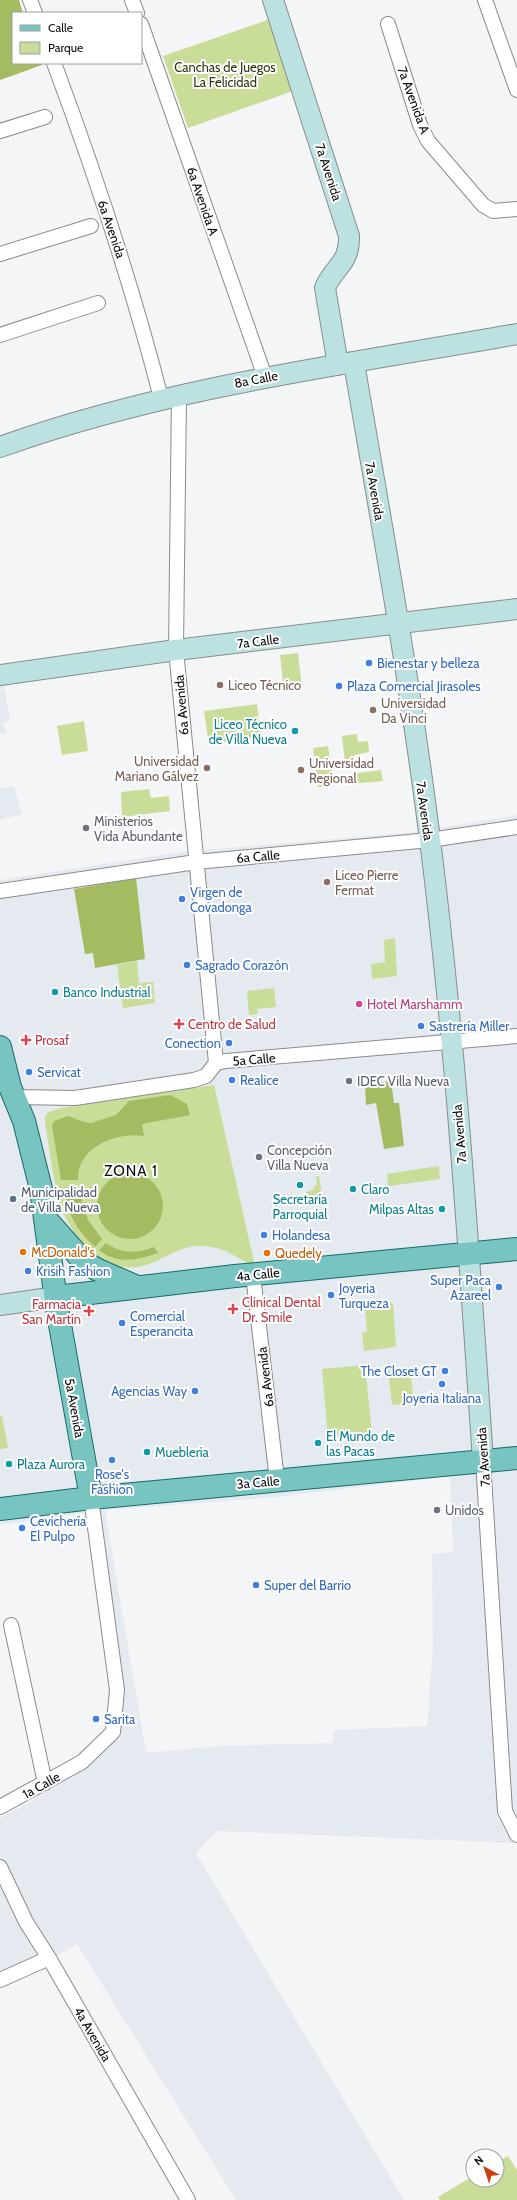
<svg xmlns="http://www.w3.org/2000/svg" width="517" height="2200" font-family="Cabin,sans-serif">
<style>
.built{fill:#e5eaf1;fill-rule:evenodd}
.green{fill:#c9dc98}
.forest{fill:#a5bb61}
.lines{fill:none;stroke-linecap:round;stroke-linejoin:round}
.street-casing{stroke:#8a8b8b;stroke-width:16}
.secondary-casing{stroke:#8a8b8b;stroke-width:22}
.primary-casing{stroke:#176b66;stroke-width:24}
.street{stroke:#fff;stroke-width:14}
.secondary{stroke:#bbe2e0;stroke-width:20}
.primary{stroke:#77c4c0;stroke-width:22}
.shop-dot{fill:#3f7fe0;stroke:#fff;stroke-width:1.5}
.education-dot{fill:#8d6e63;stroke:#fff;stroke-width:1.5}
.culture-dot{fill:#0f9aa8;stroke:#fff;stroke-width:1.5}
.worship-dot{fill:#6b7280;stroke:#fff;stroke-width:1.5}
.hotel-dot{fill:#d1479c;stroke:#fff;stroke-width:1.5}
.health-dot{fill:#e0444e;stroke:#fff;stroke-width:1.5}
.service-dot{fill:#5c6f8a;stroke:#fff;stroke-width:1.5}
.food-dot{fill:#e8710a;stroke:#fff;stroke-width:1.5}
.labels{text-anchor:middle;stroke-width:4;stroke-linejoin:round;paint-order:stroke}
.park-label{font-size:13px;fill:#2f3712;stroke:#fff}
.street-label{font-size:13px;fill:#0d0e0e;stroke:#fff}
.shop-label{font-size:13px;fill:#366cbe;stroke:#fff;text-anchor:start}
.education-label{font-size:13px;fill:#785e54;stroke:#fff;text-anchor:start}
.culture-label{font-size:13px;fill:#0d838f;stroke:#fff;text-anchor:start}
.worship-label{font-size:13px;fill:#5b616d;stroke:#fff;text-anchor:start}
.hotel-label{font-size:13px;fill:#b23c85;stroke:#fff;text-anchor:start}
.health-label{font-size:13px;fill:#be3a42;stroke:#fff;text-anchor:start}
.service-label{font-size:13px;fill:#4e5e75;stroke:#fff;text-anchor:start}
.food-label{font-size:13px;fill:#c56008;stroke:#fff;text-anchor:start}
.quarter-label{font-size:15px;letter-spacing:1px;fill:#0d0e0e;stroke:#fff}
</style>
<rect width="100%" height="100%" fill="#f4f5f6"/>
<path class="built" d="M4,683L10,721L3,722L6,733L0,734V684Z
M14,786L22,814L0,820V789Z
M517,815V1813H509L517,1829V1843L217,1831L196,1853L404,2200H236L77,1944L57,1956L0,1981V1818L23,1806L91,1763L121,1712L96,1511L0,1525V880L181,852L415,832ZM468,1474L450,1477L453,1552L432,1554L433,1648L427,1726L334,1730L333,1743L219,1746L146,1753L105,1510L278,1497Z"/>
<path class="green" d="M268,20L293,91L188,128L163,56Z
M298,653L302,689L284,692L280,655Z
M257,704L261,737L209,744L204,711Z
M84,721L88,751L62,755L57,726Z
M357,734L358,742L368,741L369,752L354,755V762L345,763L342,736Z
M328,746L332,774L326,775L327,786L318,787L313,748Z
M381,770L383,781L351,784V774Z
M149,789L151,798L169,796L170,811L122,817L121,792Z
M395,938L397,976L372,979L371,964L385,962L384,940Z
M137,961L139,983L153,982L155,1003L123,1008L117,965Z
M274,988L276,1007L257,1009L258,1014L249,1015L247,991Z
M214,1085L255,1266C236,1259 228,1248 205,1246C181,1243 164,1261 142,1266C122,1271 104,1264 90,1250C84,1243 77,1237 72,1229C54,1202 51,1155 45,1123V1117L48,1112L61,1108Z
M439,1166L440,1179L388,1186L387,1174Z
M319,1176L323,1203L308,1206L306,1192L313,1190L314,1186L317,1185L316,1177Z
M393,1303L396,1347L364,1351L362,1332H367L365,1307Z
M365,1365L372,1434L328,1438L322,1369Z
M410,1367L414,1403L392,1405L388,1370Z
M2,1415L8,1448L0,1449V1416Z
M508,2156L517,2170V2200H440L438,2197L473,2176V2180H497V2162Z"/>
<path class="forest" d="M0,0H19L23,13H13V63H41L42,65L0,80Z
M136,878L145,959L95,968L93,953L85,954L74,889Z
M391,1081L394,1103H399L404,1146L384,1149L376,1103L366,1105L365,1085Z
M170,1095L187,1104L190,1115L142,1124L144,1136C116,1132 77,1147 78,1180H61L52,1126L54,1121L68,1116L84,1122L91,1123L116,1115L129,1101Z
M97 1206a33 33 0 1 1 66 0a33 33 0 1 1-66 0Z
M66,1195H80L88,1220L102,1239L95,1247C80,1233 68,1217 66,1195Z
M106,1243C122,1254 137,1254 154,1247L158,1253C138,1260 117,1265 99,1250Z"/>
<g class="lines">
<defs>
<path id="street" d="M30,0L35,13
M132,0L137,13
M485,0L517,90
M141,24L265,377
M388,24L420,125L428,141L483,205L493,211L517,209
M54,63C95,173 132,285 161,398
M0,131L45,117
M0,254L91,226
M0,335L98,303
M179,394L176,650L216,1063
M0,891L196,862L430,840L517,827
M15,1097L75,1098L194,1080L206,1076L216,1063L226,1061L517,1036
M253,1275L277,1480
M483,1461L505,1811L517,1835
M11,1625L45,1783
M0,1807L82,1762L113,1732L117,1690L91,1498
M0,1867L26,1922L49,1958L188,2200
M0,1980L49,1958"/>
<path id="secondary" d="M273,0L349,236C350,264 334,266 325,288L338,365
M354,363C381,521 410,680 430,840C456,1046 469,1254 483,1461
M0,447C167,387 343,365 517,334
M0,675L176,650L517,609
M0,1305L56,1297"/>
<path id="primary" d="M0,1047L10,1087L24,1121L41,1189L57,1308L91,1498
M45,1218L84,1262L98,1270L135,1286
M56,1297L235,1276L517,1249
M0,1509L91,1498L517,1458"/>
</defs>
<use href="#street" class="street-casing"/>
<use href="#secondary" class="secondary-casing"/>
<use href="#primary" class="primary-casing"/>
<use href="#street" class="street"/>
<use href="#secondary" class="secondary"/>
<use href="#primary" class="primary"/>
</g>
<g class="shop-dot">
<circle cx="369" cy="663" r="4"/>
<circle cx="339" cy="686" r="4"/>
<circle cx="182" cy="899" r="4"/>
<circle cx="187" cy="965" r="4"/>
<circle cx="421" cy="1026" r="4"/>
<circle cx="229" cy="1043" r="4"/>
<circle cx="29" cy="1072" r="4"/>
<circle cx="232" cy="1080" r="4"/>
<circle cx="264" cy="1235" r="4"/>
<circle cx="28" cy="1271" r="4"/>
<circle cx="499" cy="1287" r="4"/>
<circle cx="331" cy="1295" r="4"/>
<circle cx="122" cy="1323" r="4"/>
<circle cx="445" cy="1371" r="4"/>
<circle cx="442" cy="1384" r="4"/>
<circle cx="195" cy="1391" r="4"/>
<circle cx="112" cy="1460" r="4"/>
<circle cx="22" cy="1528" r="4"/>
<circle cx="256" cy="1585" r="4"/>
<circle cx="96" cy="1719" r="4"/>
</g>
<g class="education-dot">
<circle cx="220" cy="685" r="4"/>
<circle cx="373" cy="710" r="4"/>
<circle cx="207" cy="768" r="4"/>
<circle cx="301" cy="770" r="4"/>
<circle cx="327" cy="882" r="4"/>
</g>
<g class="culture-dot">
<circle cx="295" cy="731" r="4"/>
<circle cx="55" cy="992" r="4"/>
<circle cx="300" cy="1185" r="4"/>
<circle cx="353" cy="1189" r="4"/>
<circle cx="442" cy="1209" r="4"/>
<circle cx="318" cy="1443" r="4"/>
<circle cx="147" cy="1452" r="4"/>
<circle cx="9" cy="1464" r="4"/>
</g>
<g class="worship-dot">
<circle cx="86" cy="828" r="4"/>
<circle cx="349" cy="1081" r="4"/>
<circle cx="259" cy="1157" r="4"/>
<circle cx="437" cy="1510" r="4"/>
</g>
<circle class="hotel-dot" cx="359" cy="1004" r="4"/>
<g class="health-dot">
<path d="M177 1018h4v4h4v4h-4v4h-4v-4h-4v-4h4z"/>
<path d="M24 1034h4v4h4v4h-4v4h-4v-4h-4v-4h4z"/>
<path d="M231 1303h4v4h4v4h-4v4h-4v-4h-4v-4h4z"/>
<path d="M87 1305h4v4h4v4h-4v4h-4v-4h-4v-4h4z"/>
</g>
<circle class="service-dot" cx="13" cy="1199" r="4"/>
<g class="food-dot">
<circle cx="23" cy="1252" r="4"/>
<circle cx="267" cy="1253" r="4"/>
</g>
<g class="labels">
<g class="park-label">
<text x="225" y="72">Canchas de Juegos<tspan x="225" dy="15">La Felicidad</tspan></text>
</g>
<g class="street-label">
<text transform="translate(414 100) rotate(70)" y="5">7a Avenida A</text>
<text transform="translate(329 172) rotate(72)" y="5">7a Avenida</text>
<text transform="translate(203 201) rotate(71)" y="5">6a Avenida A</text>
<text transform="translate(112 229) rotate(71)" y="5">6a Avenida</text>
<text transform="translate(256 379) rotate(-11)" y="5">8a Calle</text>
<text transform="translate(375 491) rotate(80)" y="5">7a Avenida</text>
<text transform="translate(258 641) rotate(-7)" y="5">7a Calle</text>
<text transform="translate(181 705) rotate(-95)" y="5">6a Avenida</text>
<text transform="translate(425 811) rotate(82)" y="5">7a Avenida</text>
<text transform="translate(258 856) rotate(-5)" y="5">6a Calle</text>
<text transform="translate(254 1059) rotate(-5)" y="5">5a Calle</text>
<text transform="translate(459 1134) rotate(-95)" y="5">7a Avenida</text>
<text transform="translate(258 1274) rotate(-6)" y="5">4a Calle</text>
<text transform="translate(265 1377) rotate(-97)" y="5">6a Avenida</text>
<text transform="translate(75 1408) rotate(80)" y="5">5a Avenida</text>
<text transform="translate(483 1457) rotate(-94)" y="5">7a Avenida</text>
<text transform="translate(258 1482) rotate(-5)" y="5">3a Calle</text>
<text transform="translate(41 1785) rotate(-29)" y="5">1a Calle</text>
<text transform="translate(93 2034) rotate(60)" y="5">4a Avenida</text>
</g>
<g class="shop-label">
<text x="377" y="668">Bienestar y belleza</text>
<text x="347" y="691">Plaza Comercial Jirasoles</text>
<text x="190" y="897">Virgen de<tspan x="190" dy="15">Covadonga</tspan></text>
<text x="195" y="970">Sagrado Corazón</text>
<text x="429" y="1031">Sastrería Miller</text>
<text x="221" y="1048" text-anchor="end">Conection</text>
<text x="37" y="1077">Servicat</text>
<text x="240" y="1085">Realice</text>
<text x="272" y="1240">Holandesa</text>
<text x="36" y="1276">Krisih Fashion</text>
<text x="491" y="1285" text-anchor="end">Super Paca<tspan x="491" dy="15">Azareel</tspan></text>
<text x="339" y="1293">Joyeria<tspan x="339" dy="15">Turqueza</tspan></text>
<text x="130" y="1321">Comercial<tspan x="130" dy="15">Esperancita</tspan></text>
<text x="437" y="1376" text-anchor="end">The Closet GT</text>
<text x="187" y="1396" text-anchor="end">Agencias Way</text>
<text x="442" y="1403" text-anchor="middle">Joyeria Italiana</text>
<text x="112" y="1479" text-anchor="middle">Rose's<tspan x="112" dy="15">Fashion</tspan></text>
<text x="30" y="1526">Cevichería<tspan x="30" dy="15">El Pulpo</tspan></text>
<text x="264" y="1590">Super del Barrio</text>
<text x="104" y="1724">Sarita</text>
</g>
<g class="education-label">
<text x="228" y="690">Liceo Técnico</text>
<text x="381" y="708">Universidad<tspan x="381" dy="15">Da Vinci</tspan></text>
<text x="199" y="766" text-anchor="end">Universidad<tspan x="199" dy="15">Mariano Gálvez</tspan></text>
<text x="309" y="768">Universidad<tspan x="309" dy="15">Regional</tspan></text>
<text x="335" y="880">Liceo Pierre<tspan x="335" dy="15">Fermat</tspan></text>
</g>
<g class="culture-label">
<text x="287" y="729" text-anchor="end">Liceo Técnico<tspan x="287" dy="15">de Villa Nueva</tspan></text>
<text x="63" y="997">Banco Industrial</text>
<text x="361" y="1194">Claro</text>
<text x="300" y="1204" text-anchor="middle">Secretaría<tspan x="300" dy="15">Parroquial</tspan></text>
<text x="434" y="1214" text-anchor="end">Milpas Altas</text>
<text x="326" y="1441">El Mundo de<tspan x="326" dy="15">las Pacas</tspan></text>
<text x="155" y="1457">Muebleria</text>
<text x="17" y="1469">Plaza Aurora</text>
</g>
<g class="worship-label">
<text x="94" y="826">Ministerios<tspan x="94" dy="15">Vida Abundante</tspan></text>
<text x="357" y="1086">IDEC Villa Nueva</text>
<text x="267" y="1155">Concepción<tspan x="267" dy="15">Villa Nueva</tspan></text>
<text x="445" y="1515">Unidos</text>
</g>
<g class="hotel-label">
<text x="367" y="1009">Hotel Marshamm</text>
</g>
<g class="health-label">
<text x="188" y="1029">Centro de Salud</text>
<text x="35" y="1045">Prosaf</text>
<text x="242" y="1307">Clinical Dental<tspan x="242" dy="15">Dr. Smile</tspan></text>
<text x="81" y="1309" text-anchor="end">Farmacia<tspan x="81" dy="15">San Martín</tspan></text>
</g>
<g class="service-label">
<text x="21" y="1197">Municipalidad<tspan x="21" dy="15">de Villa Nueva</tspan></text>
</g>
<g class="food-label">
<text x="31" y="1257">McDonald's</text>
<text x="275" y="1258">Quedely</text>
</g>
<g class="quarter-label">
<text x="131" y="1176">ZONA 1</text>
</g>
</g>
<rect x="12" y="12" width="130" height="52" fill="#ffffff" stroke="#9e9f9f"/>
<rect x="20" y="25" width="20" height="6" fill="#77c4c0" stroke="#9e9f9f"/>
<text x="48" y="32" font-size="12" fill="#0d0e0e">Calle</text>
<rect x="20" y="42" width="20" height="12" fill="#c9dc98" stroke="#9e9f9f"/>
<text x="48" y="52" font-size="12" fill="#0d0e0e">Parque</text>
<g transform="translate(485 2168) rotate(320)"><circle r="19" fill="#ffffff" stroke="#9e9f9f"/>
<path d="M0-3L7 15L0 10L-7 15Z" fill="#c94113"/>
<text y="-6" font-size="11" font-weight="bold" text-anchor="middle" fill="#0d0e0e">N</text>
</g>
</svg>
